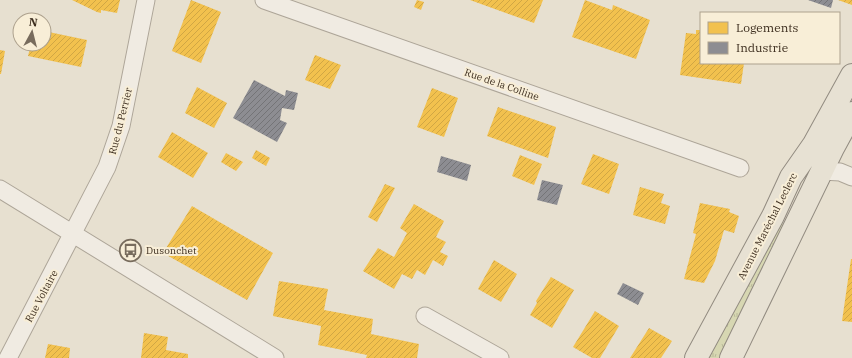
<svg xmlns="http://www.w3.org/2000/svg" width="852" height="358" font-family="'IBM Plex Serif',serif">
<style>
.grass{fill:url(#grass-tufts)}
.homes{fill:url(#homes-hatch)}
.industry{fill:url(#industry-hatch)}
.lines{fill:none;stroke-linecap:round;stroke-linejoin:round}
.minor-casing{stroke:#ada598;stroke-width:19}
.primary-casing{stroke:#928b80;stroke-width:24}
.minor{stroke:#f0ebe2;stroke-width:17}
.primary{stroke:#e7e1d3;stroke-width:22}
.labels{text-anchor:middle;stroke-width:4;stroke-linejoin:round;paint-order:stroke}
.street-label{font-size:10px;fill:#3d2e1f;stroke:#f8eed7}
.poi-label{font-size:10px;fill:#3d2e1f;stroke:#f8eed7;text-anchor:start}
</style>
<defs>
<pattern id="grass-tufts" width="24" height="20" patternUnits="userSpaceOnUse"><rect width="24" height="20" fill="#d7d7b2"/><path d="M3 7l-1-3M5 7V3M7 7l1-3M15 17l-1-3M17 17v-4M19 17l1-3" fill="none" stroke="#b9b999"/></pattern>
<pattern id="homes-hatch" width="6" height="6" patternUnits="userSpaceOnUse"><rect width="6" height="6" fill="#f2c14e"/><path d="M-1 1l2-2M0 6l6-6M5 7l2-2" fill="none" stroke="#d0a644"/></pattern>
<pattern id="industry-hatch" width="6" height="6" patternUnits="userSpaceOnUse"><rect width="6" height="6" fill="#8d8d92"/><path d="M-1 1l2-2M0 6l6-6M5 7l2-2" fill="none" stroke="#747477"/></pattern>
</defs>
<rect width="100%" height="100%" fill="#e7e0d0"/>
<path class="grass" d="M781,223L785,225L723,358H705Z"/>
<path class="homes" d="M72,0H120L117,13L101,10V13L97,12Z
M191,0L221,12L201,63L172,51Z
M417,0L424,2L421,10L414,7Z
M470,0H543L534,23Z
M585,0L612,10L613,5L650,20L636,59L572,37Z
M838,0H852V5Z
M696,30H701V63H744L741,84L680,75L686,33L696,34Z
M44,31L87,40L81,67L28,56L31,44H44Z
M0,50L5,51L1,74H0Z
M315,55L341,65L330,89L305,80Z
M197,87L227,103L214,128L185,113Z
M432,88L458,98L444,137L417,127Z
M498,107L556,127L548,158L487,136Z
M172,132L208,153L193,178L158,157Z
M256,150L270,158L266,166L252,158Z
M226,153L243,162L236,171L221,162Z
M593,154L619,164L609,194L581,184Z
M520,155L542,164L534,185L512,176Z
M385,184L395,188L377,222L368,217Z
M640,187L664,194L661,203L670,206L665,224L633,215Z
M700,203L730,209L729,212L739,216L734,233L724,230L715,261L704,283L684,279L696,234L693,233Z
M414,204L444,221L436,237L446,242L440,252L448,256L443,266L433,260L425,275L417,270L412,279L402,274L394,289L363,271L378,248L394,257L407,233L400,228Z
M192,206L273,253L247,300L163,253Z
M851,259H852V322L842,321Z
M494,260L517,274L501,302L478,289Z
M551,277L574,290L552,328L530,315L537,303L536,301Z
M279,281L328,289L324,310L373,319L371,334L419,344L417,358H366L367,355L318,345L321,326L273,316Z
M595,311L619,326L600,358H592L573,347Z
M649,328L672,341L661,358H630Z
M144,333L168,337L166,350L188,354V358H141Z
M48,344L70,348L69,358H45Z"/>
<path class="industry" d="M808,0H833L831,8Z
M254,80L285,96L286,90L298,93L294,110L282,108L280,120L287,123L277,142L233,118Z
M441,156L471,165L467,181L437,172Z
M542,180L563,185L557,205L537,200Z
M623,283L644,293L638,305L617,294Z"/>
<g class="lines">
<defs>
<path id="minor" d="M264,0L740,168
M822,171L840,172L852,177
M0,189L275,358
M425,316L500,358
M8,358L107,167L121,126L146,0"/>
<path id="primary" d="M696,358L773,216L791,177L814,144L852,75
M731,358L833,148L852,113"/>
</defs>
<use href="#minor" class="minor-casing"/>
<use href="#primary" class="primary-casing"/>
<use href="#minor" class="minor"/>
<use href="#primary" class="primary"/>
</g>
<defs>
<symbol id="bus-ring" viewBox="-11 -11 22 22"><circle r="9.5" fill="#f8eed7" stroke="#786c5d" stroke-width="1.5"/><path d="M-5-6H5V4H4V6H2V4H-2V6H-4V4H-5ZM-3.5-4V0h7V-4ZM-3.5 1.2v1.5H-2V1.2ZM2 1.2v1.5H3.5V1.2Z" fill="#786c5d"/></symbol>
</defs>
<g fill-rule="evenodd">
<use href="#bus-ring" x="118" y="238" width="25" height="25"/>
</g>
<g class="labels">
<g class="street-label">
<text transform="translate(502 84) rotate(19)" y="4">Rue de la Colline</text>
<text transform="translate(120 121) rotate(-76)" y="4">Rue du Perrier</text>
<text transform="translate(767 226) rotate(-63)" y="4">Avenue Maréchal Leclerc</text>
<text transform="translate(41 296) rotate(-62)" y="4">Rue Voltaire</text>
</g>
<g class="poi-label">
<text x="146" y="254">Dusonchet</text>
</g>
</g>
<rect x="700" y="12" width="140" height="52" fill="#f8eed7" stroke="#ada18d"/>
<rect x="708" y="22" width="20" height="12" fill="#f2c14e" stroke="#ada18d"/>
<text x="736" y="32" font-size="12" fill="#3d2e1f">Logements</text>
<rect x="708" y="42" width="20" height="12" fill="#8d8d92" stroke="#ada18d"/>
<text x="736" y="52" font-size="12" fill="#3d2e1f">Industrie</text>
<g transform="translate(32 32) rotate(7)"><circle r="19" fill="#f8eed7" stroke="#ada18d"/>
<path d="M0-3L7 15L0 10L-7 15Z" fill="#786c5d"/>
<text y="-6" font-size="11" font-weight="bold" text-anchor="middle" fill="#3d2e1f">N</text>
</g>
</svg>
